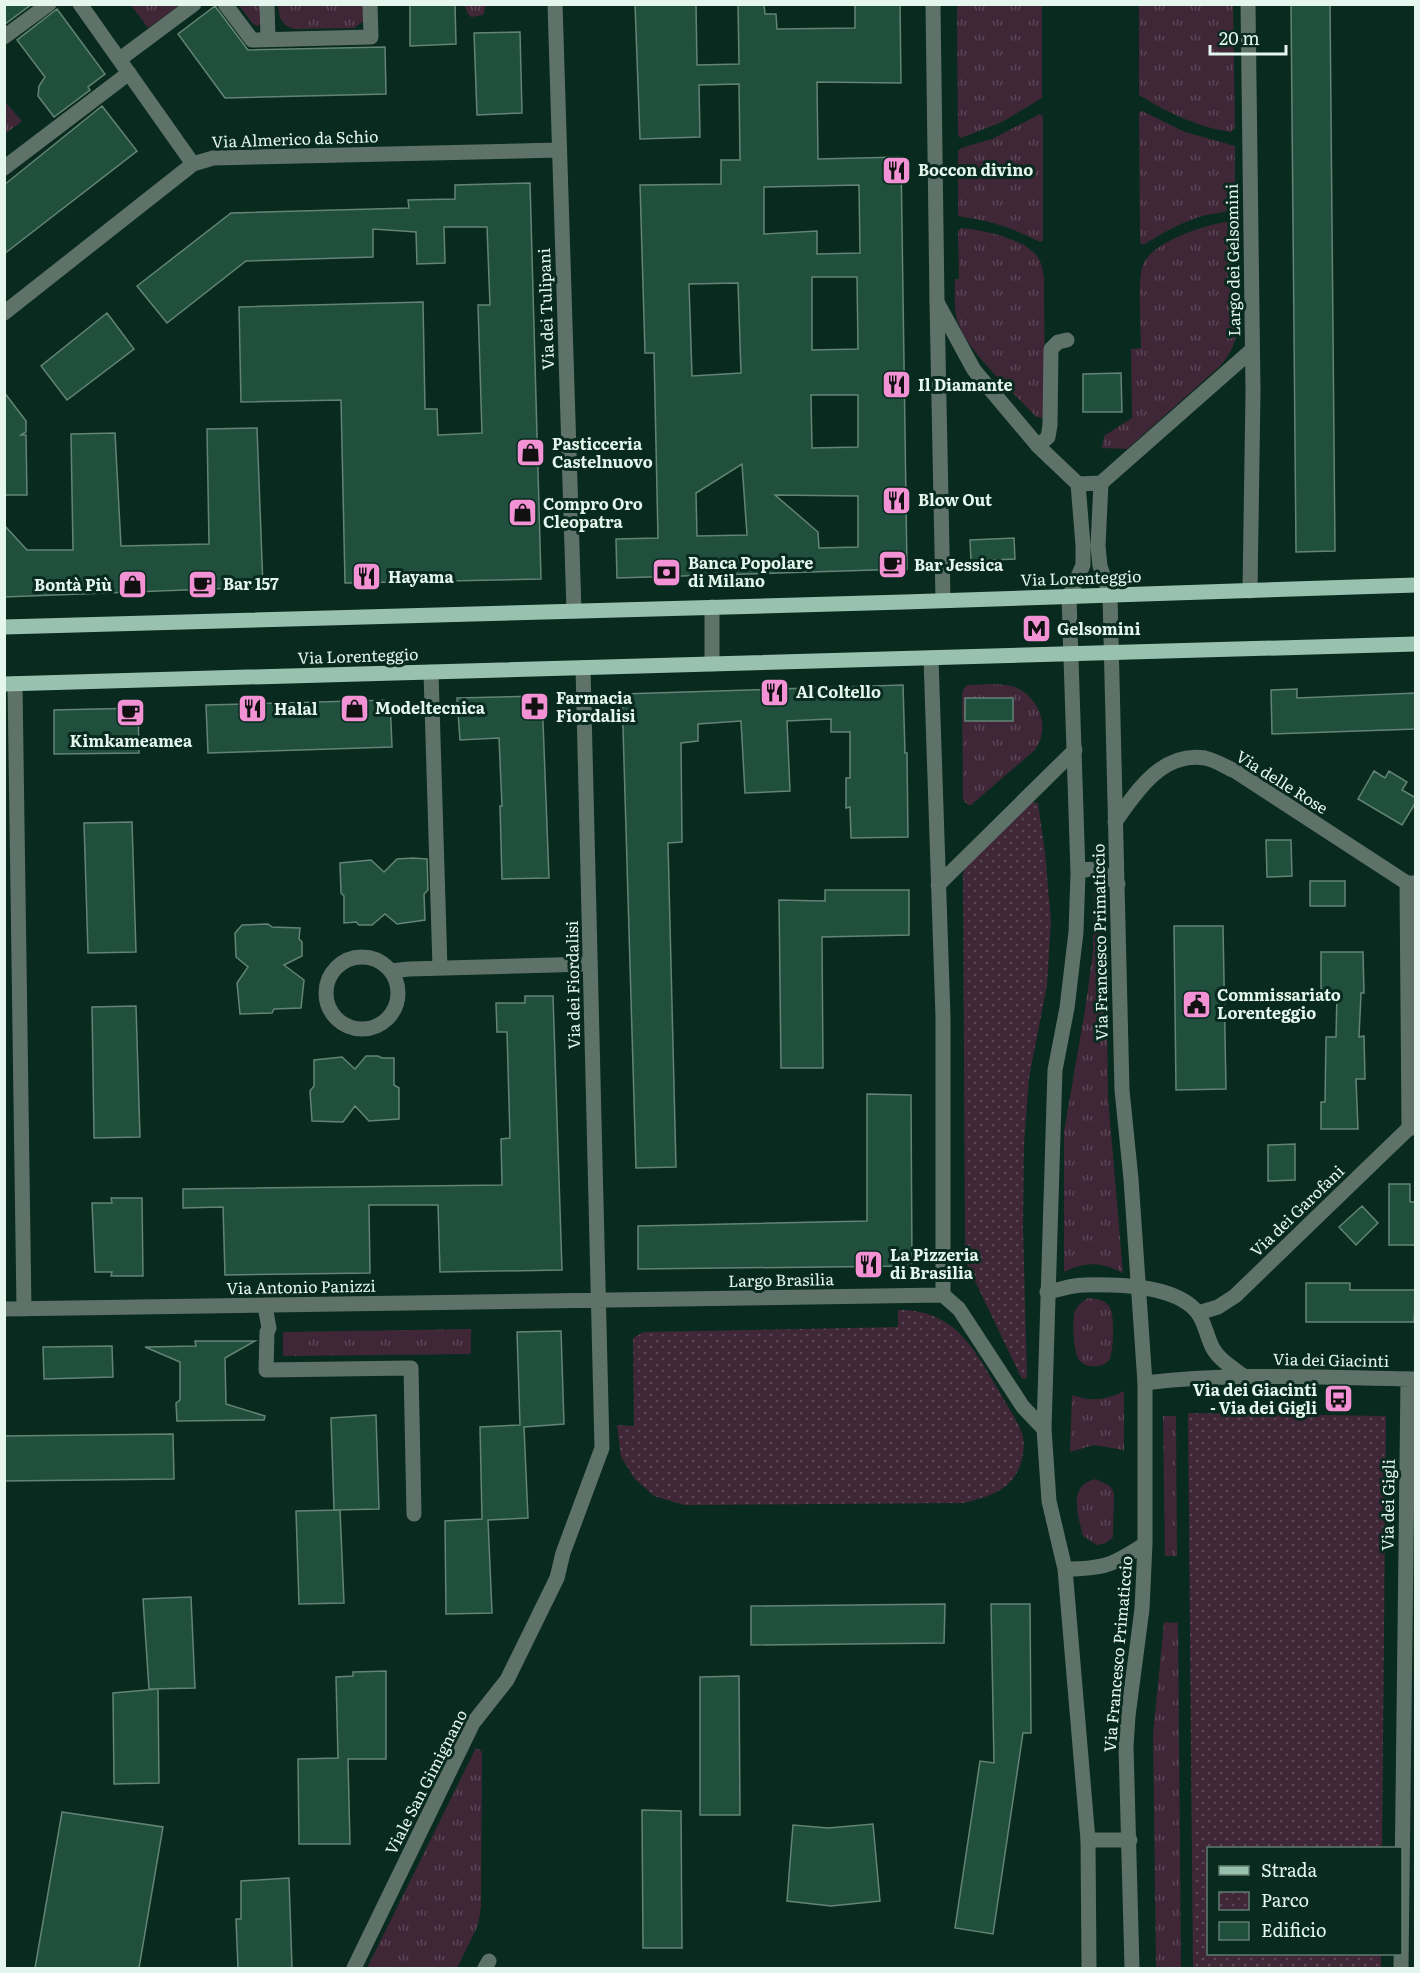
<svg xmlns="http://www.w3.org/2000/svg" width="1420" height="1973" font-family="Literata,serif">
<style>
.grass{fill:url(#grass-tufts)}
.park{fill:url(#park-dots)}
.building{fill:#20503d;stroke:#638475;stroke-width:1.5;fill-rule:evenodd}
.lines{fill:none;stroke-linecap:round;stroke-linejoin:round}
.service{stroke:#5e7269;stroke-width:15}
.minor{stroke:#5e7269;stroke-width:15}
.tertiary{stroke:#5e7269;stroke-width:15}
.primary{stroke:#98c2af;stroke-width:15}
.labels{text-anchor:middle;stroke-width:6;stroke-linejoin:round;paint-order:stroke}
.street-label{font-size:16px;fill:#e4f6ed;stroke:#092a1e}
.poi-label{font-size:16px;font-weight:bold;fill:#e4f6ed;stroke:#092a1e;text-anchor:start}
</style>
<defs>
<pattern id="grass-tufts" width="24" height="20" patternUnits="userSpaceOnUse" patternTransform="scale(1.5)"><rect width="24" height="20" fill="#3f2738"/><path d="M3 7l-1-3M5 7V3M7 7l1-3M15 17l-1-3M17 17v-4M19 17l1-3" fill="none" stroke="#5b4755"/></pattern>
<pattern id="park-dots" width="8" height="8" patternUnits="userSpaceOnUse" patternTransform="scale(1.5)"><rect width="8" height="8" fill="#3f2738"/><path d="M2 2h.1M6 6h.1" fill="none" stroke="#5b4755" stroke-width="1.8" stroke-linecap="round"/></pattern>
</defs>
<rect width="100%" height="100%" fill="#092a1e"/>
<path class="grass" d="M131,5H180L148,28Z
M239,5H262V23L257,26L253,24Z
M278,5H365L364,21L354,28L294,29L285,25L280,18Z
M464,5H486L483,15L471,17L468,14Z
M957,5H1042V98L1002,122L961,138L958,136Z
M1139,5H1233L1235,128L1231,132C1197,127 1168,113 1139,95Z
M4,101L22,121L5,134H4Z
M1142,111L1185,132L1235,146V207C1226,214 1210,213 1199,217C1178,224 1161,234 1143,245L1140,243L1139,113Z
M1040,114L1043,117V241L1040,242C1014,229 991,220 962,217L958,215V151L961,148L992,139Z
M1232,221L1236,225V293H1240C1240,320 1239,347 1219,367L1127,449L1102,448L1104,436L1132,418L1131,349L1141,348C1141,331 1137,278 1143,265C1153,240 1208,224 1232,221Z
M961,228C983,230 1023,238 1037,256C1042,263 1043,271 1044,279L1045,413L1043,418L1036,417C1016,395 968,352 959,325C953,311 955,294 955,279H959L958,231Z
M968,685C980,685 993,683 1006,685C1029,687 1048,714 1041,737C1040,741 1037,746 1035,750L971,805H968L963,800L962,695L964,688Z
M1098,875L1105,883L1108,1097L1123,1273C1101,1262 1086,1261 1064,1272V1132L1085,1010L1093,952L1094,881Z
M1088,1298C1096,1299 1104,1299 1109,1306C1115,1312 1114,1353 1109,1360C1106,1364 1101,1366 1097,1366C1090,1367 1085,1366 1080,1361C1073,1354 1072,1320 1075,1311C1078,1305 1082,1302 1088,1298Z
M471,1329V1354L283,1356V1332Z
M1124,1391V1450L1094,1445L1070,1452L1072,1395C1090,1402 1107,1400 1124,1391Z
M1163,1416H1176L1177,1556H1165Z
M1096,1479L1110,1486L1114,1493L1113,1537L1106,1543L1097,1545L1083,1536C1078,1515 1067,1485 1096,1479Z
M1164,1622L1178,1623L1181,1968H1156L1153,1734Z
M477,1748L482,1752L481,1907L478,1925L457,1968H367L475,1750Z"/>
<path class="park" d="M1031,802L1038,803L1045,853L1051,921L1047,985L1029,1078L1024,1144L1023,1227L1027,1378L1022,1379L963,1256L965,1241L963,874L968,859Z
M898,1310C954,1309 974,1348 999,1391C1006,1404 1016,1418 1021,1431C1025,1440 1024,1450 1022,1459C1015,1489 991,1496 964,1503L684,1505L654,1496L635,1479L621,1457L617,1425L634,1426L633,1338L644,1332L898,1327Z
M1188,1413L1386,1416L1382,1848H1208V1954H1381V1968H1193Z"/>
<path class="building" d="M4,4H32L5,24Z
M410,4H455L456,44L410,46Z
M635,4H696L697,65L739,64L738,4H764L765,14H776L777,29L855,28V4H900L901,83L817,82L818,159L901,157L907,569L617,578L616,539L658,538L654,353H645L640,185L721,184V160H740L739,84L699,85L700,137L640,139ZM859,185L860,253L817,254V231L764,234V187ZM812,277H857L858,349L812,350ZM738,283L741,373L692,376L689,284ZM811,395H858V447L812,448ZM742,464L747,535L697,536L696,493ZM775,495L858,496V547L819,548L818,532Z
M1291,4H1330L1335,551L1296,552Z
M215,6L248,50L385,47L386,94L225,98L178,34Z
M57,9L105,74L88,87L90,90L54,117L38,96L39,86L45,77L17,40Z
M520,32L522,113L477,115L474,33Z
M102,106L137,151L4,254V185Z
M530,183L541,579L345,583L341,400L241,402L239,307L423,302L425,409H437L438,435L482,433L478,305H490L487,227H444L445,263L417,264L416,232L373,229V257L246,261L167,323L137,286L231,213L409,208L408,200L455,199V185Z
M107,313L134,349L67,400L41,366Z
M1121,373L1122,412H1083V374Z
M4,392L26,421V432L21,435H26L27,495H4Z
M257,428L263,587L4,597V525L27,550H73L71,434L115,433L121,546L209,544L207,429Z
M1014,538L1015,559L971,561L970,540Z
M903,685L905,753H907L908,837L851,838L850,807L846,808V778H850V732H831V719L787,721L790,791L745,793L741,721L698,724V741L681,743L682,842L668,843L676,1167L636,1168L622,694Z
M1297,689V698L1416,693V729L1272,734L1271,690Z
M542,696L549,878L502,879L500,806H502L499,738L460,740L457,698Z
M965,698H1013V721H965Z
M390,700L392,747L208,753L206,705Z
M138,708L139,753L54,754V710Z
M1374,771L1385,778L1389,771L1407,782L1402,790L1416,798V802L1402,825L1358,799Z
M132,822L136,952L88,953L84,823Z
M1266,840H1291L1292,876L1267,877Z
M413,858L427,859L428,890L424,894L425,920L397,924L385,914L372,925H359L356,922L344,923V896L341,893L340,863L371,860L384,872L397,859Z
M1310,881H1345V906H1310Z
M825,890H909V935L822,937L823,1068H781L779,900L825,901Z
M268,924L272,927L300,928L299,939L302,942V956L284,965L304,980L301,1008L274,1009L272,1013L240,1014L237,983L248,967L236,957L235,933L242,925Z
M1174,926H1223L1226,1089L1176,1090Z
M1321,952H1363L1364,993H1361L1359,1037L1364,1036L1365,1079H1356L1358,1129H1321V1102H1325L1326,1037H1336L1337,993H1321Z
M525,996H553L562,1270L440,1272L438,1205H369L370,1273L225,1275L223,1207L183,1208V1189L502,1185L501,1139L510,1138L507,1032H497L496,1003H525Z
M136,1006L140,1137L94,1138L92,1007Z
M366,1056H378L382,1058H394V1085L399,1088V1119L369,1121L355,1106L343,1122L312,1121L310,1091L314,1086V1060L342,1057L355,1069Z
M867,1094L911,1095L912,1266L638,1269V1226L867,1221Z
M1295,1144V1180L1268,1181V1145Z
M1389,1184H1410V1202H1416V1245H1389Z
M111,1198H142L143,1276H111L112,1272H95L92,1203H112Z
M1362,1206L1378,1223L1356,1245L1339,1227Z
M1306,1283H1350V1290H1416L1414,1322H1306Z
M561,1331L564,1424L524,1427L528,1518L488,1520L492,1613L446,1614L445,1521L482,1519L480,1427L520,1425L517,1332Z
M195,1341H255L225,1358L226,1404L265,1416L264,1420L177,1421L176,1403L180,1400V1362L145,1347L196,1346Z
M112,1346L113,1377L44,1379L43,1347Z
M376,1415L379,1509L334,1510L331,1418Z
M173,1434L174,1479L4,1481V1436Z
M340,1510L344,1603L299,1604L296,1511Z
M191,1597L195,1688L149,1689L143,1599Z
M945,1604L944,1643L751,1645V1606Z
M991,1604H1030L1031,1733H1023L993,1934L955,1928L980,1761L994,1763Z
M386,1671V1759H348L350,1844H299L298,1759L338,1758L336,1677L353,1676V1672Z
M739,1676L740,1815H700V1677Z
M158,1689L159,1783L114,1784L113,1693Z
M642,1810L681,1811L682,1948H643Z
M62,1812L163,1827L139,1968H35Z
M873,1824L880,1901L831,1906L787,1901L793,1825L828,1828Z
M289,1878L292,1968H238L236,1919H241V1881Z"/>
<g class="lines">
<path class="service" d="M225,4L252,40L371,37L370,4
M267,4L268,39
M4,37L49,4
M120,59L194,4
M4,168L129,73
M1038,446L1048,437L1050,425L1051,349L1058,342L1067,340
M712,607V664
M431,672L440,968
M326 993a36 36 0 1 1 72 0a36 36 0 1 1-72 0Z
M391,971L409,969L590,964
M265,1306L269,1328L267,1332L266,1370L411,1368L414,1514
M1088,1840H1130"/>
<path class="minor" d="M80,4L193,164
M555,4L574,611
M937,302L943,600
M4,313L193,164L213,158L559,150
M931,658L943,1017V1295
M15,684L24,1309
M1115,822C1136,792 1162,751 1205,758C1215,760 1226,767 1235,771L1407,883H1416
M1407,883L1409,1128
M938,885L1075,750
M1047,1292C1059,1290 1072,1285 1084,1285C1116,1284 1176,1285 1197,1312C1204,1321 1206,1332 1210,1342C1216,1359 1232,1367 1245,1377
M4,1309L943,1295L959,1309L1023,1407L1044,1429
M1198,1313L1218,1307L1235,1296L1409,1128H1416
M1145,1383C1234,1372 1326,1378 1416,1379
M354,1968L473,1723L507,1680L557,1578L563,1553L602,1448L583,668
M485,1968L489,1961
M1401,1968L1408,1379"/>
<path class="tertiary" d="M933,4L937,302L974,370L1038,446L1078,484L1083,545V565L1069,597L1078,873L1076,932L1067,1008L1055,1070L1044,1429L1049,1501L1065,1569L1088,1840L1089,1968
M1248,4L1253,391L1250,591
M1101,483L1098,546L1100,566L1110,596L1122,1090L1131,1179L1145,1383V1544L1142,1609L1128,1716L1126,1746L1132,1968
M1078,484L1101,483L1252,350
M1078,873C1094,863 1105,875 1118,884
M1065,1569C1104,1569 1113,1565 1145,1544"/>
<path class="primary" d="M4,627L904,602L1416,585
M4,684L1416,644"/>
</g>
<defs>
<symbol id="restaurant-square" viewBox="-11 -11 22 22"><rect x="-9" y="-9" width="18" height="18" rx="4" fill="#f391d5" stroke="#092a1e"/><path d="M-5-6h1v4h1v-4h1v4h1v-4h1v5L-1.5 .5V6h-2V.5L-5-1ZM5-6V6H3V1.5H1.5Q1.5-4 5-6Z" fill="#111"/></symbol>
<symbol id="shop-square" viewBox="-11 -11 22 22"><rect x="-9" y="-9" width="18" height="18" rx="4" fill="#f391d5" stroke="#092a1e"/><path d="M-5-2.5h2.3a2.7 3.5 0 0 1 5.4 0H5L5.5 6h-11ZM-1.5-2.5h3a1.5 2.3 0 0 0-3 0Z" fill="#111"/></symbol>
<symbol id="cafe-square" viewBox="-11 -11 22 22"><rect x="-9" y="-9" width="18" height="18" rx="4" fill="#f391d5" stroke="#092a1e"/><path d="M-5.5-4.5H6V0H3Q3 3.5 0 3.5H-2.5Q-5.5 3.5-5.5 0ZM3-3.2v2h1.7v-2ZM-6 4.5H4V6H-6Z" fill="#111"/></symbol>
<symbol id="bank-square" viewBox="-11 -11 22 22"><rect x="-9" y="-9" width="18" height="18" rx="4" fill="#f391d5" stroke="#092a1e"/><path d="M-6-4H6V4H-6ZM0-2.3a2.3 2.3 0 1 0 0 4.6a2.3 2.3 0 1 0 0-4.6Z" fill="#111"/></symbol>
<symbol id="metro-square" viewBox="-11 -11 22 22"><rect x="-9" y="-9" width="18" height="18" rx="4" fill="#f391d5" stroke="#092a1e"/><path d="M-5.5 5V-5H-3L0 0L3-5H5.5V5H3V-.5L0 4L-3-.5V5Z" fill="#111"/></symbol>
<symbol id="pharmacy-square" viewBox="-11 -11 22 22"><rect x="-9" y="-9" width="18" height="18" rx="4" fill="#f391d5" stroke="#092a1e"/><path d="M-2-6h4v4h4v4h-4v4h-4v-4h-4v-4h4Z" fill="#111"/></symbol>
<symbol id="civic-square" viewBox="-11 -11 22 22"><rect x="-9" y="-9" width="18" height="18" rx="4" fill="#f391d5" stroke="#092a1e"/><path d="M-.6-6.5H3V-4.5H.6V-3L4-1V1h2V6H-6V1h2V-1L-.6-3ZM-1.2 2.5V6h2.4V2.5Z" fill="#111"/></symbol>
<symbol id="bus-square" viewBox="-11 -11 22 22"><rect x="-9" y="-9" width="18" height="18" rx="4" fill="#f391d5" stroke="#092a1e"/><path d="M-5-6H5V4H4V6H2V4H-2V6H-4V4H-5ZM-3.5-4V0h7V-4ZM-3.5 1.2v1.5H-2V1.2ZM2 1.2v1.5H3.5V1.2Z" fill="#111"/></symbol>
</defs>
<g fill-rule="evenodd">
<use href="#restaurant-square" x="880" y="154" width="33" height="33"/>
<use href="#restaurant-square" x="880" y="368" width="33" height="33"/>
<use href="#shop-square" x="514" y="436" width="33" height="33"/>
<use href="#restaurant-square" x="880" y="484" width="33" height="33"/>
<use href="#shop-square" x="506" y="496" width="33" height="33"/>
<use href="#cafe-square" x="876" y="548" width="33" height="33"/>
<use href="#bank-square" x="650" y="556" width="33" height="33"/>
<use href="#restaurant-square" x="350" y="560" width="33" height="33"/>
<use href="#cafe-square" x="186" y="568" width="33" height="33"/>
<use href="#shop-square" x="116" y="568" width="33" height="33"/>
<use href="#metro-square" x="1020" y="612" width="33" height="33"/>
<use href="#restaurant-square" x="758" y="676" width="33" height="33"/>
<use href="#pharmacy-square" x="518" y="690" width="33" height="33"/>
<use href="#shop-square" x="338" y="692" width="33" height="33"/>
<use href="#restaurant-square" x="236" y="692" width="33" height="33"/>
<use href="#cafe-square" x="114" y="696" width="33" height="33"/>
<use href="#civic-square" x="1180" y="988" width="33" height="33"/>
<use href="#restaurant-square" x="852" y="1248" width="33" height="33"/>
<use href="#bus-square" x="1322" y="1382" width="33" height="33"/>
</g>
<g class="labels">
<g class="street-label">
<text transform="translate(295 139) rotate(-2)" y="6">Via Almerico da Schio</text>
<text transform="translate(1233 260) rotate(-91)" y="6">Largo dei Gelsomini</text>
<text transform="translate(546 309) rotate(-92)" y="6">Via dei Tulipani</text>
<text transform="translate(1081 578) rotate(-2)" y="6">Via Lorenteggio</text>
<text transform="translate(358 656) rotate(-2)" y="6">Via Lorenteggio</text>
<text transform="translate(1282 782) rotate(32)" y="6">Via delle Rose</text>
<text transform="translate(1100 942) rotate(-91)" y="6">Via Francesco Primaticcio</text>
<text transform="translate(573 985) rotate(-91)" y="6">Via dei Fiordalisi</text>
<text transform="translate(1297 1211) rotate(-44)" y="6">Via dei Garofani</text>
<text transform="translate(781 1280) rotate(-1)" y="6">Largo Brasilia</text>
<text transform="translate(301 1287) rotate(-1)" y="6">Via Antonio Panizzi</text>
<text transform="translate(1331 1360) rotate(1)" y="6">Via dei Giacinti</text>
<text transform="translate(1388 1505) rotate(-89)" y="6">Via dei Gigli</text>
<text transform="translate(1118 1654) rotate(-85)" y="6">Via Francesco Primaticcio</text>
<text transform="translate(426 1782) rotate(-63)" y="6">Viale San Gimignano</text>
</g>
<g class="poi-label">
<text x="918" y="176">Boccon divino</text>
<text x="918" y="391">Il Diamante</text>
<text x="552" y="450">Pasticceria<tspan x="552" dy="18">Castelnuovo</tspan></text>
<text x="918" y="506">Blow Out</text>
<text x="543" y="510">Compro Oro<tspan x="543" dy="18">Cleopatra</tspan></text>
<text x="688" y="569">Banca Popolare<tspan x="688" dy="18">di Milano</tspan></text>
<text x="914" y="571">Bar Jessica</text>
<text x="388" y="583">Hayama</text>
<text x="223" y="590">Bar 157</text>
<text x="112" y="591" text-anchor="end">Bontà Più</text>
<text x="1057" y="635">Gelsomini</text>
<text x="796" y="698">Al Coltello</text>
<text x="556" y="704">Farmacia<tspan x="556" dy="18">Fiordalisi</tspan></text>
<text x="375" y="714">Modeltecnica</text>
<text x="274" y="715">Halal</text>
<text x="131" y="747" text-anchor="middle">Kimkameamea</text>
<text x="1217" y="1001">Commissariato<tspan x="1217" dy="18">Lorenteggio</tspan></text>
<text x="890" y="1261">La Pizzeria<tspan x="890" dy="18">di Brasilia</tspan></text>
<text x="1317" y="1396" text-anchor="end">Via dei Giacinti<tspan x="1317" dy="18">- Via dei Gigli</tspan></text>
</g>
</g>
<rect width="1420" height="1973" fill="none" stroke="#e4f6ed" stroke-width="12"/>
<rect x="1207" y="1847" width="195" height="108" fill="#092a1e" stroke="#617c71" stroke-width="1.5"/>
<rect x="1219" y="1866" width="30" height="9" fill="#98c2af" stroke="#617c71" stroke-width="1.5"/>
<text x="1261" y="1877" font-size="18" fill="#e4f6ed">Strada</text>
<rect x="1219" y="1892" width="30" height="18" fill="url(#park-dots)" stroke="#617c71" stroke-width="1.5"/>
<text x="1261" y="1907" font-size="18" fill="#e4f6ed">Parco</text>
<rect x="1219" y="1922" width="30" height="18" fill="#20503d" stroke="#617c71" stroke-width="1.5"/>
<text x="1261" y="1937" font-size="18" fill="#e4f6ed">Edificio</text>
<path d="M1210 45v9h76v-9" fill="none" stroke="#e4f6ed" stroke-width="3"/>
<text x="1219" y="45" font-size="18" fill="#e4f6ed" stroke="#092a1e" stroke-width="4.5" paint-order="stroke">20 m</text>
</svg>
